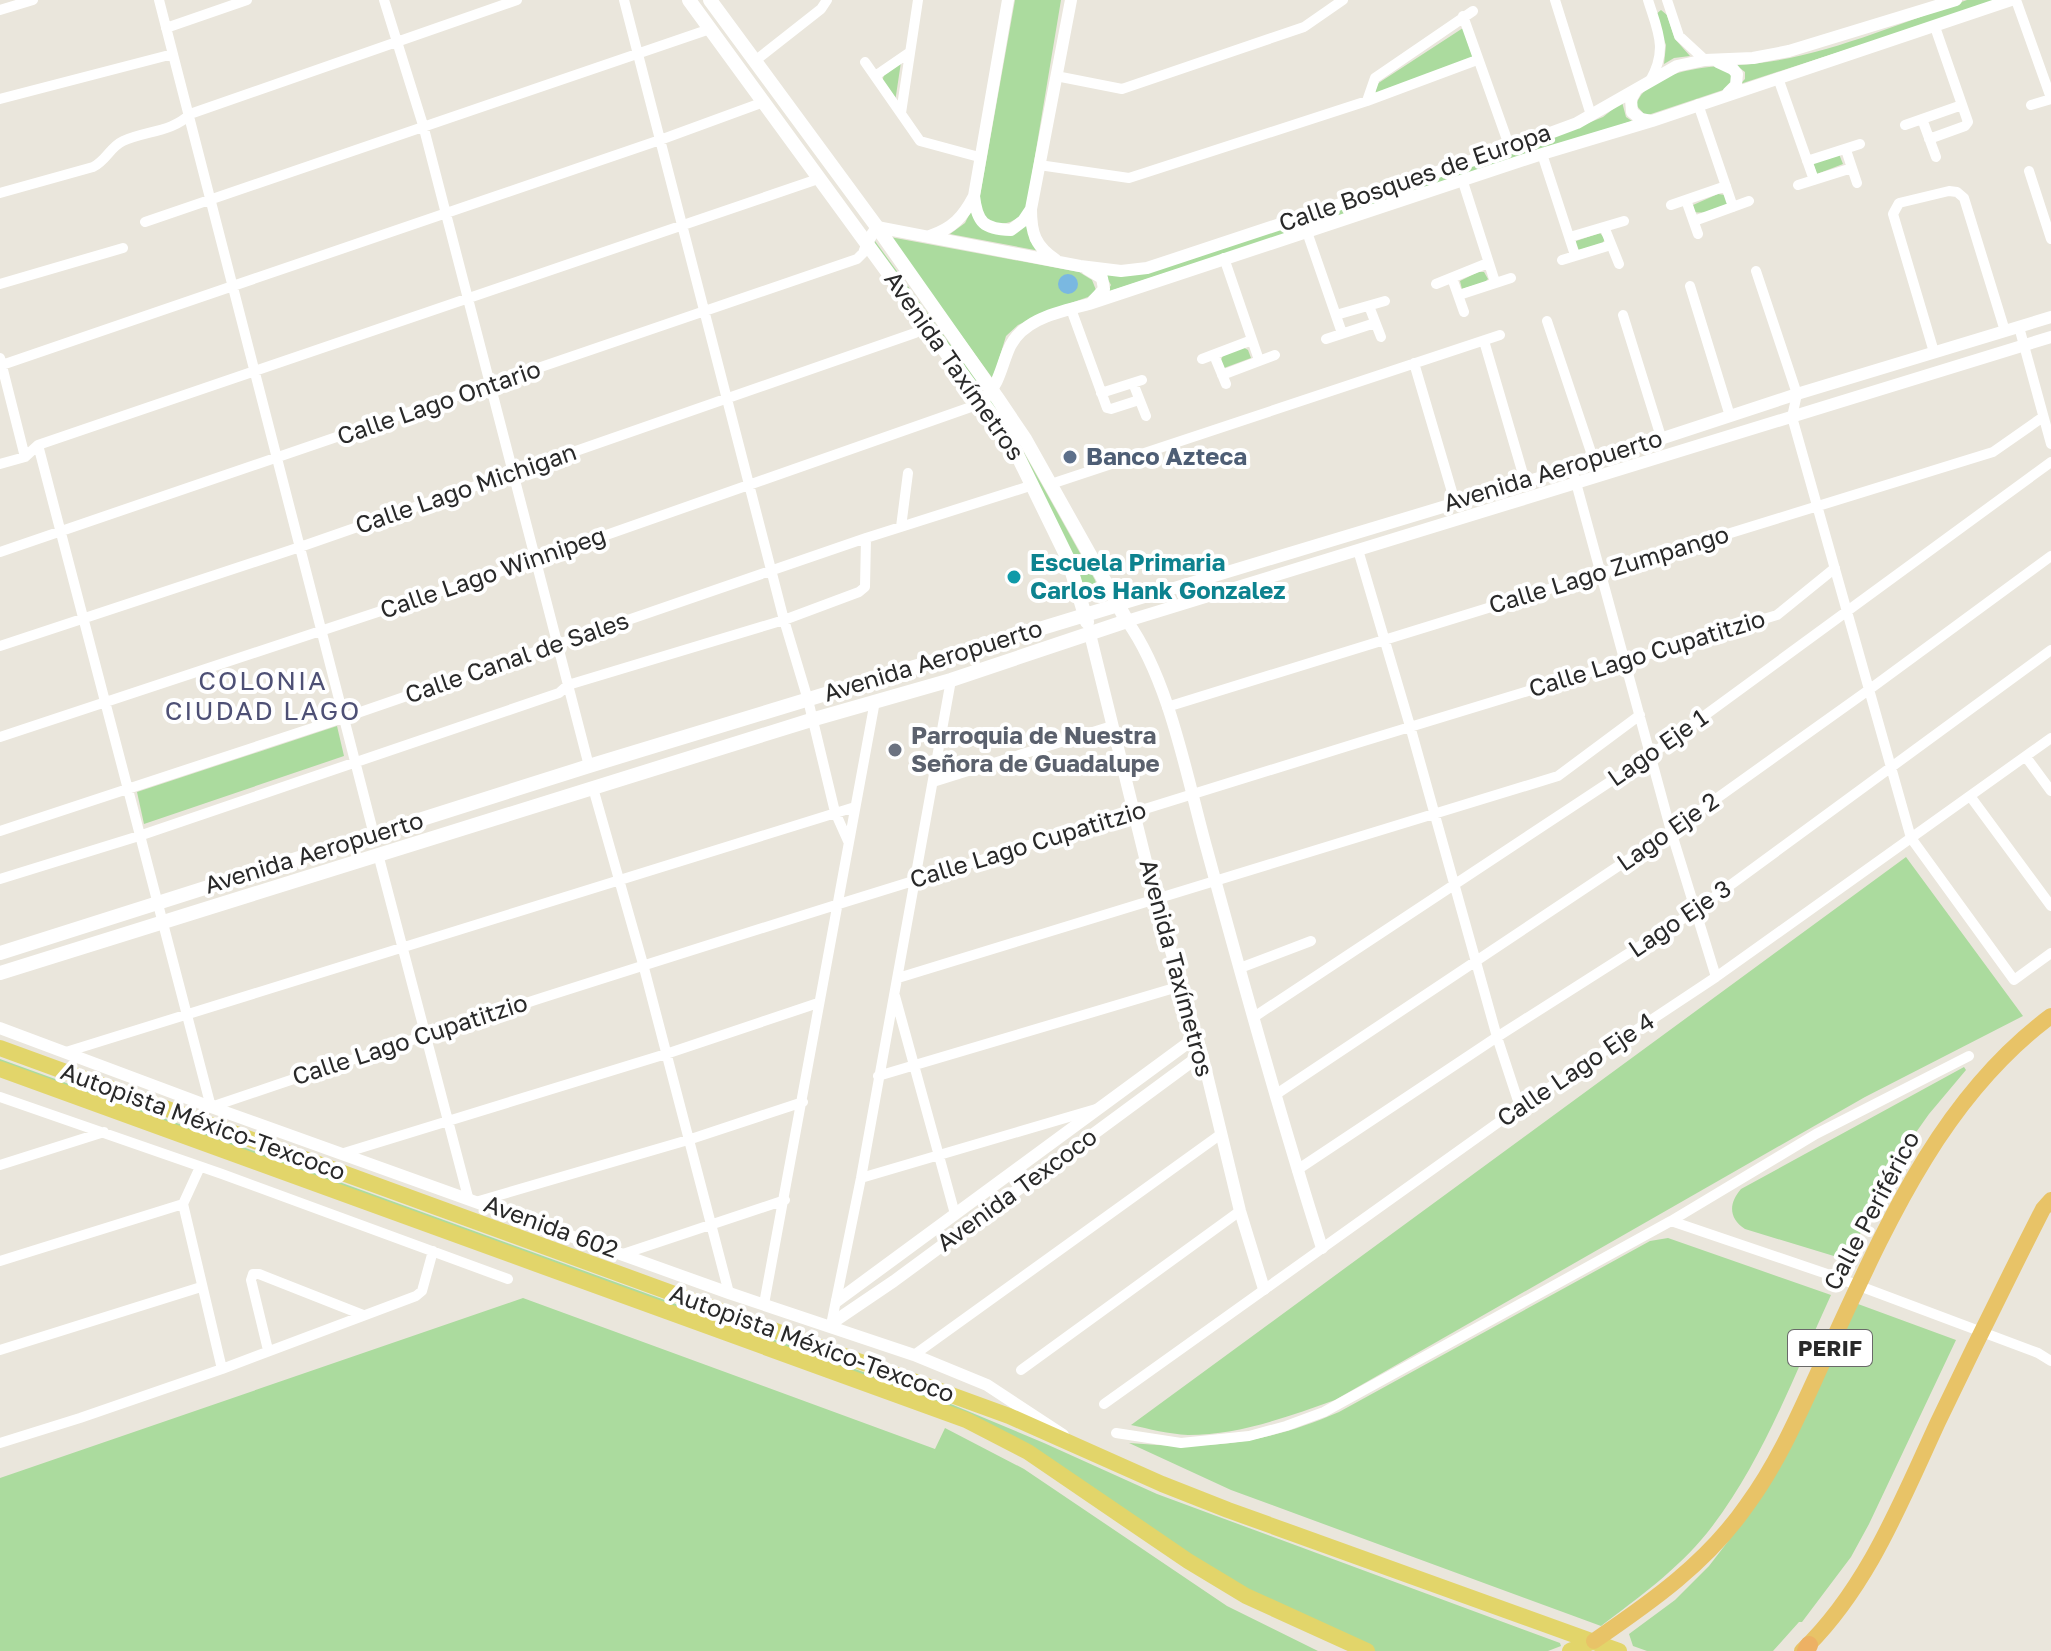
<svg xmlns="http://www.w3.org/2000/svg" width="2051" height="1651" font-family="'Golos Text',sans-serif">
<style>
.green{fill:#abdb9e}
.water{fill:#7ab8e1}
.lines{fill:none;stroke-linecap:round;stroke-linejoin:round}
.minor{stroke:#fff;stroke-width:10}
.tertiary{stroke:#fff;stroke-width:12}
.secondary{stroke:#fff;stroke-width:14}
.primary{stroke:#e2d56a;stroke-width:16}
.trunk{stroke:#e8c367;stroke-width:16}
.motorway{stroke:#edb164;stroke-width:18}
.service-dot{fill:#5c6f8a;stroke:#fff;stroke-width:3}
.culture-dot{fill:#0f9aa8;stroke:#fff;stroke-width:3}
.worship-dot{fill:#6b7280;stroke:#fff;stroke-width:3}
.labels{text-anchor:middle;stroke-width:8;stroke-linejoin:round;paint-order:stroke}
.shield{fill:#fff;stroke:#696969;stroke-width:2}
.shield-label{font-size:22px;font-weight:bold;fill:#292929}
.street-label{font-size:24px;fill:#292929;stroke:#fff}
.service-label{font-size:24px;font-weight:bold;fill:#4e5e75;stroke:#fff;text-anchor:start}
.culture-label{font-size:24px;font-weight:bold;fill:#0d838f;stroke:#fff;text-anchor:start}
.worship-label{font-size:24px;font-weight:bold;fill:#5b616d;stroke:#fff;text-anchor:start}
.neighbourhood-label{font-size:26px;letter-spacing:2px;fill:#4e5075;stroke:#fff}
</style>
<rect width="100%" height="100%" fill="#eae6dc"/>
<path class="green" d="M1015,0H1061L1026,210C1012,224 1006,226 987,221L978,207Z
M1967,0H2000L1740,84L1745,79V72L1736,65C1812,62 1895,25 1967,0Z
M1661,10L1667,15L1675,39L1690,56L1674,58L1664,64L1666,45L1655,15Z
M1463,28L1475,64L1375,94L1377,84Z
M901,62L895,102L882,82L884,75Z
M1720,66L1727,67L1733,77L1729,88L1651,114L1645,115L1636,105C1646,75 1693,68 1720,66Z
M1622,102L1626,117L1632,121L1107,292L1111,285L1105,274L1124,275L1542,142L1603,117Z
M1839,154L1843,164L1817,174L1813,163Z
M1718,194L1725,195L1729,203C1719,211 1706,214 1694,212L1693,205Z
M971,211L977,224H1027L1030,241L1040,251L950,234L965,223Z
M1600,233L1605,239L1602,244L1579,250L1576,248V241Z
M890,237L1079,272L1092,280L1096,290L1088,297L1048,311L1018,325L1006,336L993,379Z
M875,241L982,388V393L874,247Z
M1478,272H1484L1488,279L1485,282L1462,289L1460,281Z
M1241,346L1248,350L1251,358L1224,368L1221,360L1224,353Z
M991,400L1007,422L1095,580L1099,592L1094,598L1088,597L1063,535L989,401Z
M337,726L344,756L144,824L137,792Z
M1906,857L2023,1016L1865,1097L1335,1400C1287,1417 1239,1435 1188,1435C1169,1434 1149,1429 1131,1425Z
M0,1059L946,1402L1044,1443L1157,1494L1560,1643L1561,1646L1548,1651H1373L1237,1586L1049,1458L0,1063Z
M1964,1067L1966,1070L1929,1114L1912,1138L1893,1168L1847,1260L1745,1229C1728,1218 1729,1203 1741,1189Z
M1668,1238L1831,1295C1794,1375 1762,1464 1707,1533C1677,1570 1638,1598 1601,1626L1231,1490L1129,1443C1210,1450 1265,1444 1339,1412L1650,1241Z
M523,1298L935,1449L945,1428L1024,1469L1227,1606L1318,1651H0V1478Z
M1858,1304L1956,1340L1869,1524L1851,1557L1802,1622H1799L1773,1651H1647L1633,1646L1629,1634L1675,1600L1709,1566L1750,1513Z"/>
<path class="water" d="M1058 284a10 10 0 1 1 20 0a10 10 0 1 1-20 0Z"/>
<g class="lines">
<path class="minor" d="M159,0L374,835
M384,0L423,125L589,766
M624,0L784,620L808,700L835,812L848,841
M1555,0L1591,115
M1648,0C1658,32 1668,49 1650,81
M1667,0L1679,36L1705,60
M2016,0L2051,98
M0,10L33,0
M1463,16L1510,148
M166,28L247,0
M755,61L821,9L827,0
M865,62L920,141L979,157
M875,76L910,52
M1056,76L1122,89L1304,27L1343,0
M1778,78L1814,180
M0,99L173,54
M1367,101L1375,78L1473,11
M1698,104L1733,207
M2031,105L2051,99
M901,113L918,0
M1922,119L1936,157
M1905,125L1962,105
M1929,139L1965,126L1968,122L1935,27
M1846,150L1857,183
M1542,154L1575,255
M1807,161L1860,144
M1039,165L1129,178L1367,101L1477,60
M2029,171L2051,239
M1463,182L1495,282
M1798,185L1852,168
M0,193L93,167C106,161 110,147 123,141C144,131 173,132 190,114L517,0
M1686,200L1698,234
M1671,205L1726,186
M1694,221L1749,201
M145,222L710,29
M1605,229L1619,264
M1307,232L1342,333
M1570,237L1624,221
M1224,258L1259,360
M1562,260L1611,245
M1756,271L1797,394L1792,417L1911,838L2014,980L2051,953
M1452,278L1464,312
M0,284L123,248
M1436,284L1488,263
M1690,286L1730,416
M1459,295L1511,278
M1369,306L1381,337
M1071,309L1107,408L1111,409L1139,400
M1336,315L1385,301
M1623,315L1661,437
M1547,321L1599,476
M2019,327L2051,444
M1326,339L1375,323
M1484,341L1525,481
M1934,352L1893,214L1899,203L1949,191L1957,192L1964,198L2005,331
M1214,355L1226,384
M0,358L25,457
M1202,359L1252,340
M1414,363L1455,502
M2,365L660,140L764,102
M1222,375L1275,355
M1133,383L1146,416
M1101,393L1142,380
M38,445L211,1107C419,1036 629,970 839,904C1151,806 1464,710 1777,615L1835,568
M0,464L25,457L38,445L818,179
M1572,468L1671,831L1716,977
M1051,484L1500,335
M901,527L908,473
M1358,550L1410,726L1497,1037L1520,1107
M0,552L857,259L863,253L867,242
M0,646L300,547L915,333L928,325
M1167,707L1993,452L2043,417
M0,737L535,560L971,407L982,401
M2026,757L2051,791
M933,782L1112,726
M593,788L643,964L729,1293
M1970,796L2051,906
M0,831L343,718L866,538L1033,485
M378,854L468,1197
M0,879L139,836L559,693L568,685L784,620L859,592L865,587L866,538
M1240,968L1311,941
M898,978L1558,776L1640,715
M895,996L955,1214
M1254,1017L1652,754L2051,462
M66,1052L855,807
M878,1076L1181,986
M1275,1095L1671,831L1870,689L2051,556
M0,1097L222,1174L508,1279
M344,1153L666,1054L818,1003
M0,1165L104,1132
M200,1167L183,1204L222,1369
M1297,1170L1497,1037L1695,911L2051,650
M861,1178L1096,1109
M479,1201L688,1140L803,1102
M1671,1221L1830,1275L2038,1353L2051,1361
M623,1254L785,1200
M0,1261L183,1204
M764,1304L875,701
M831,1325L861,1178L951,680
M0,1350L201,1287
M268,1350L251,1280L253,1274H259L363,1315
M914,1355L1221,1134
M1021,1370L1240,1211
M1104,1404L1520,1107L1716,977L2051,738
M1116,1433L1181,1443L1249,1436L1286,1426L1324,1412L1671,1221L1816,1134L1969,1056
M0,1443L80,1418L222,1369L416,1296L422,1291L433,1251"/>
<path class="tertiary" d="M1718,62L1733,69L1737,74L1736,85L1728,93
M1636,90L1631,99L1632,112L1641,119L1651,121
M974,196C977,223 984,229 1011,230L1023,221L1031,209
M930,236C953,228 963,217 974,196L1008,0
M867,242L877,227L1080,266L1121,271L1147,268L1510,148L1577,123L1677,66L1705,60L1753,58L1789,51L1956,0
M1056,260C1035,246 1031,233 1031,209L1071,0
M1087,269L1102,278L1104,289L1093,301
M986,397C999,383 1001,368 1008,351C1020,319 1059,312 1089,304L1542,154L1652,121L2011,0
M1118,605L1572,468L1797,394L2051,317
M1090,634L1155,898L1202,1054L1240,1211L1264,1289
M0,1028L211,1107L729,1293L914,1355L987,1385L1063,1435
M1322,1248C1280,1116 1243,983 1207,850C1187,779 1170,681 1127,621L2051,337
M837,1301L1196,1037
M832,1323L894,1281L1202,1054"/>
<path class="secondary" d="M689,0L1010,440L1068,559L1087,622
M0,953L589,766L1118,605
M0,973L811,720L951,680L1127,621L1025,439L998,399L877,227L710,0"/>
<path class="primary" d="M0,1048L1009,1416L1162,1484L1228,1510L1619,1651
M0,1069L966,1420L1028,1452L1188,1561L1246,1596L1367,1651
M1570,1651L1594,1641"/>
<path class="trunk" d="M1594,1641C1651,1602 1707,1563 1747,1505C1778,1463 1799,1414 1821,1366C1880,1240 1935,1102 2051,1016
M1802,1651C1867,1589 1901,1502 1938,1422C1972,1351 2007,1280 2043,1209L2051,1200"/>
<path class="motorway" d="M1806,1651L1809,1645"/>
</g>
<circle class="service-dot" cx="1070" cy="457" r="8"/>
<circle class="culture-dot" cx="1014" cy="577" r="8"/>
<circle class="worship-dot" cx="895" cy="750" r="8"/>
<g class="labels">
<rect class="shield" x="1788" y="1330" width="84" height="36" rx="6"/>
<g class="shield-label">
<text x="1830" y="1356">PERIF</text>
</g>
<g class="street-label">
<text transform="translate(1415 178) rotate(-19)" y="8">Calle Bosques de Europa</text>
<text transform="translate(954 366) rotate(55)" y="8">Avenida Taxímetros</text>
<text transform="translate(439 403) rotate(-19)" y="8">Calle Lago Ontario</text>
<text transform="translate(1553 471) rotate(-17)" y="8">Avenida Aeropuerto</text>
<text transform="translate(466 489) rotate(-19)" y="8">Calle Lago Michigan</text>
<text transform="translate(1609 570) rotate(-17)" y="8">Calle Lago Zumpango</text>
<text transform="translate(493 573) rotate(-19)" y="8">Calle Lago Winnipeg</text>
<text transform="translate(1647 654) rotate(-17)" y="8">Calle Lago Cupatitzio</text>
<text transform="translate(517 658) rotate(-19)" y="8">Calle Canal de Sales</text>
<text transform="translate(933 661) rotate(-17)" y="8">Avenida Aeropuerto</text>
<text transform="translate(1658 748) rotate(-35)" y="8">Lago Eje 1</text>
<text transform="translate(1668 832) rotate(-35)" y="8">Lago Eje 2</text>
<text transform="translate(1028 845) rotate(-17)" y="8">Calle Lago Cupatitzio</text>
<text transform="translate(314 853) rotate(-17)" y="8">Avenida Aeropuerto</text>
<text transform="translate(1680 919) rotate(-34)" y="8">Lago Eje 3</text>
<text transform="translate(1176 968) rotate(75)" y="8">Avenida Taxímetros</text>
<text transform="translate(410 1040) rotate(-18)" y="8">Calle Lago Cupatitzio</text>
<text transform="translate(1576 1070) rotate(-34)" y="8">Calle Lago Eje 4</text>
<text transform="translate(203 1122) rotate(20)" y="8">Autopista México-Texcoco</text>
<text transform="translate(1017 1190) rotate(-36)" y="8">Avenida Texcoco</text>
<text transform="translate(1872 1211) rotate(-62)" y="8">Calle Periférico</text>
<text transform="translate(551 1227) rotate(20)" y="8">Avenida 602</text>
<text transform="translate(812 1344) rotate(20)" y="8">Autopista México-Texcoco</text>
</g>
<g class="service-label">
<text x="1086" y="465">Banco Azteca</text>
</g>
<g class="culture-label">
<text x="1030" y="571">Escuela Primaria<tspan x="1030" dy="28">Carlos Hank Gonzalez</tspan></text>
</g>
<g class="worship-label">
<text x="911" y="744">Parroquia de Nuestra<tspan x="911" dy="28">Señora de Guadalupe</tspan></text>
</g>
<g class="neighbourhood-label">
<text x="263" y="690">COLONIA<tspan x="263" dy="30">CIUDAD LAGO</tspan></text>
</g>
</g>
</svg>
